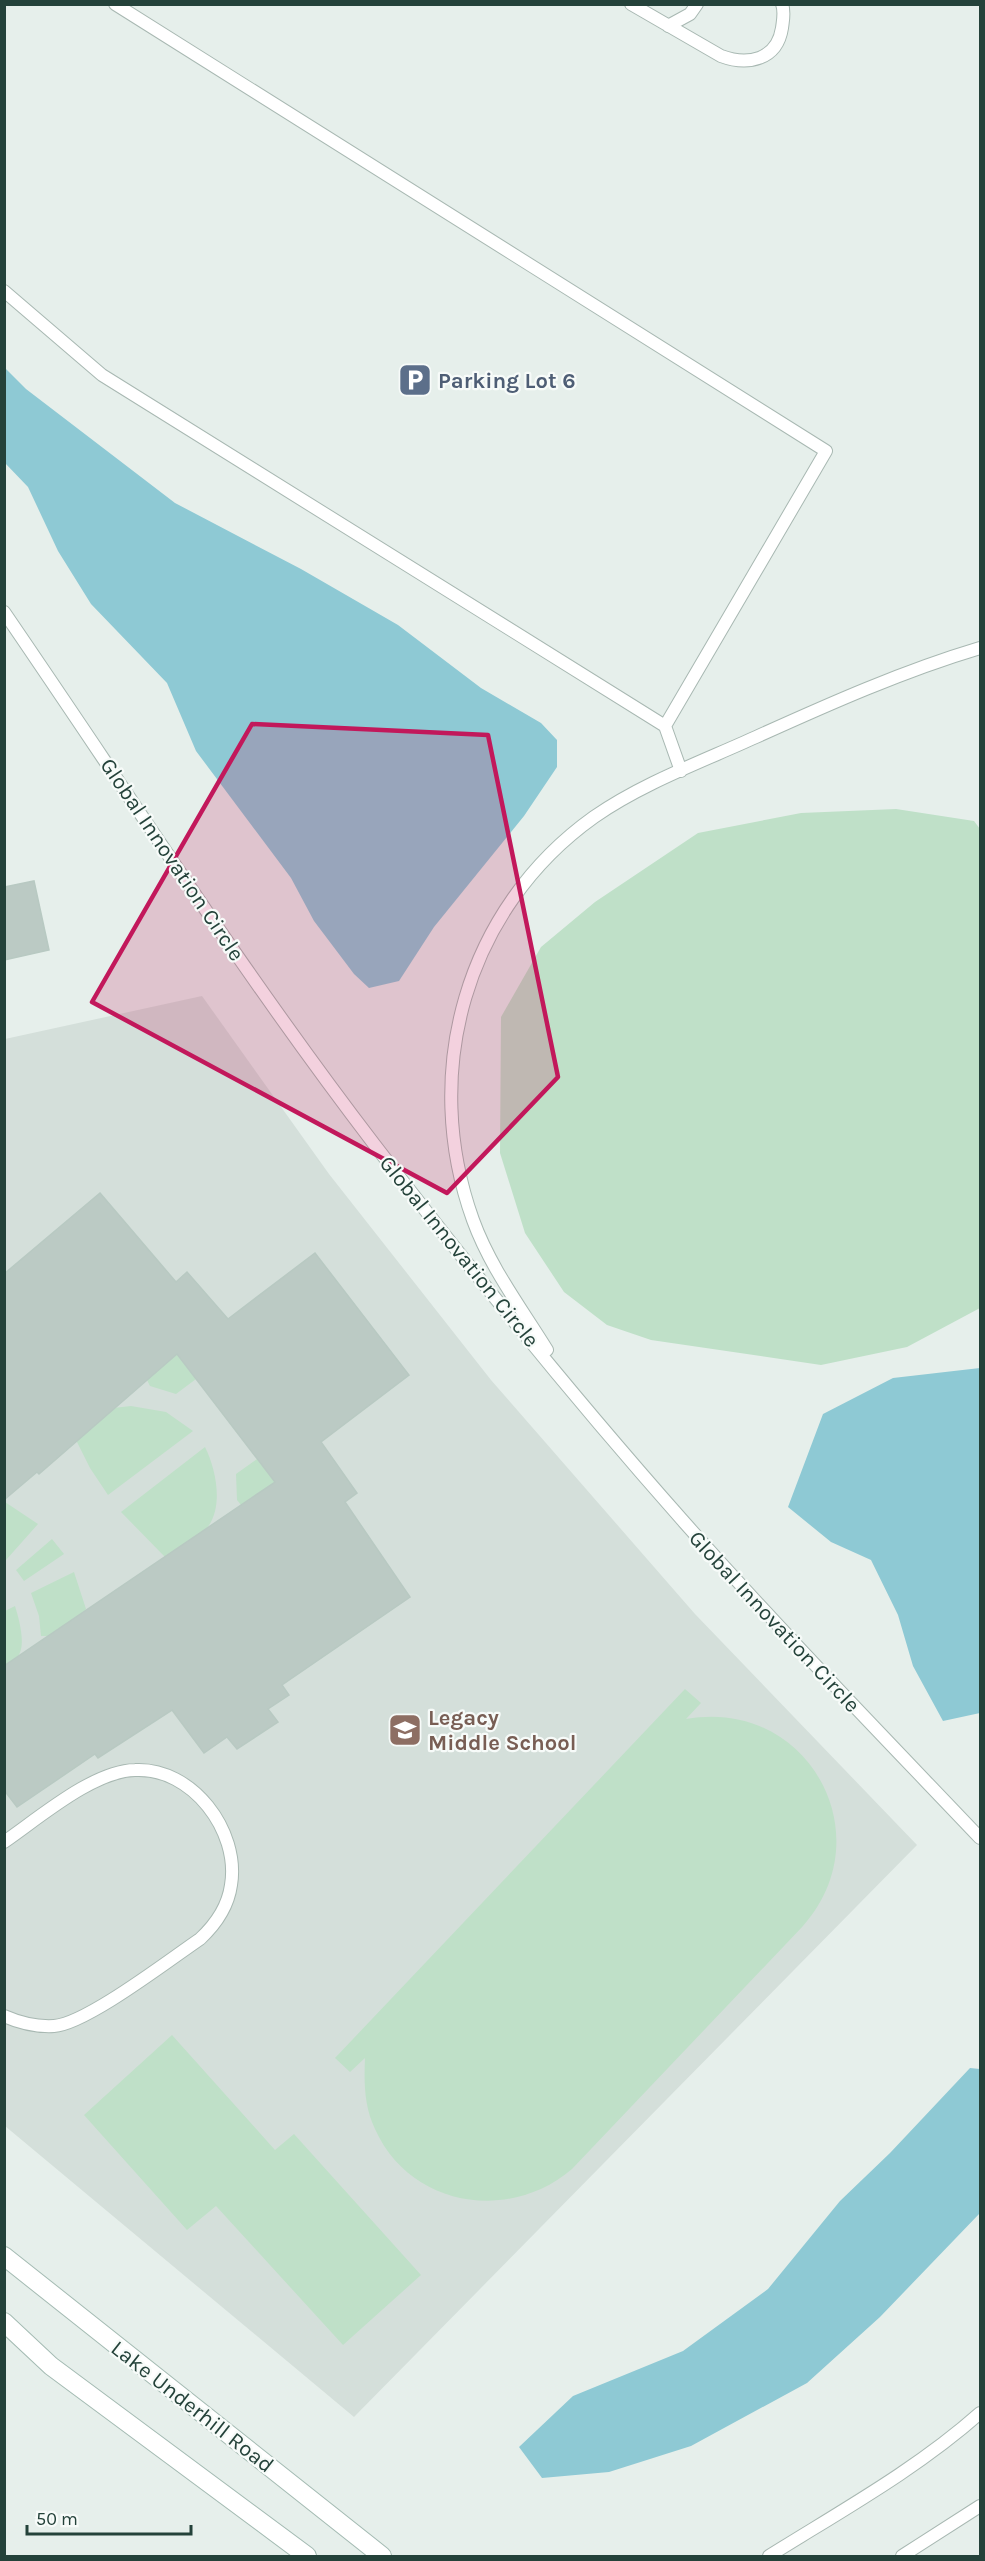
<svg xmlns="http://www.w3.org/2000/svg" width="985" height="2561" font-family="Karla,sans-serif">
<style>
.built{fill:#d4dfda}
.green{fill:#bfe0c8}
.water{fill:#8ec9d4}
.building{fill:#bbcac4;stroke:#b8c9c2;stroke-width:1.5}
.lines{fill:none;stroke-linecap:round;stroke-linejoin:round}
.lane-casing{stroke:#a8b8b2;stroke-width:14}
.secondary-casing{stroke:#a4bbb3;stroke-width:20}
.lane{stroke:#fff;stroke-width:12}
.secondary{stroke:#fff;stroke-width:18}
.marked{fill:#c2185b;fill-opacity:0.2;stroke:#c2185b;stroke-width:4.5;stroke-linejoin:round}
.labels{text-anchor:middle;stroke-width:4.5;stroke-linejoin:round;paint-order:stroke}
.service-label{font-size:22px;font-weight:bold;fill:#4e5e75;stroke:#f7fbf9;text-anchor:start}
.street-label{font-size:22px;fill:#24423a;stroke:#f7fbf9}
.education-label{font-size:22px;font-weight:bold;fill:#785e54;stroke:#f7fbf9;text-anchor:start}
</style>
<rect width="100%" height="100%" fill="#e6efeb"/>
<path class="built" d="M202,996L329,1174L491,1380L695,1614L917,1845L354,2417L5,2126V1039Z"/>
<path class="green" d="M896,809L974,821L980,829V1308L907,1347L821,1365L651,1340L607,1325L564,1292L525,1233L500,1153L501,1017L541,947L595,902L698,833L801,813Z
M177,1354L196,1379L176,1394L150,1386L147,1380Z
M131,1406L166,1412L193,1431L108,1495L90,1468L76,1440L113,1408Z
M205,1447C216,1469 224,1507 207,1528C197,1539 178,1548 165,1557L121,1512Z
M257,1459L275,1482L241,1505L237,1500L236,1474Z
M5,1502L38,1524L6,1560L4,1559Z
M52,1539L64,1554L24,1581L16,1570Z
M74,1572L86,1609L82,1614L49,1636H41L39,1616L31,1593Z
M15,1606C19,1619 27,1646 17,1658C14,1661 8,1664 5,1666V1611Z
M685,1689L701,1703L686,1719C807,1697 884,1835 803,1926L572,2169C509,2223 410,2207 375,2129C364,2106 364,2083 365,2058L350,2072L335,2058Z
M172,2035L275,2150L294,2134L421,2275L343,2345L216,2206L187,2230L84,2115Z"/>
<path class="water" d="M5,368L26,389L175,503L301,569L398,625L481,688L541,723L557,740V767L524,816L434,927L399,981L369,988L354,974L314,921L291,878L196,751L167,683L91,604L58,551L28,487L5,463Z
M980,1368V1713L943,1721L913,1666L898,1615L871,1560L831,1542L788,1507L823,1414L893,1378Z
M970,2068L980,2069V2213L880,2317L807,2383L691,2446L609,2472L542,2478L519,2447L573,2396L683,2351L768,2289L840,2201L890,2153Z"/>
<path class="building" d="M34,881L49,950L4,960V887Z
M100,1193L176,1282L187,1272L228,1319L315,1253L409,1375L321,1442L357,1493L345,1502L410,1597L282,1685L289,1695L268,1709L278,1722L237,1749L227,1737L204,1753L172,1710L98,1758L95,1754L17,1807L4,1790V1666L275,1482L177,1354L39,1474L37,1472L4,1500V1274Z"/>
<g class="lines">
<defs>
<path id="lane" d="M115,4L826,451L665,726
M631,4L721,56C748,66 777,60 782,28C783,20 785,12 782,4
M668,26L690,14L697,4
M4,291L102,375L665,726L681,771
M4,612C126,790 243,973 374,1144C473,1273 576,1400 684,1522C780,1630 881,1734 980,1838
M547,1350C521,1308 490,1267 473,1220C420,1073 465,909 594,817C643,783 701,762 756,737C829,704 903,671 980,648
M4,1842C39,1818 93,1771 135,1770C192,1767 240,1831 231,1885C228,1907 216,1924 200,1939C169,1960 86,2024 54,2026C37,2027 20,2023 4,2016
M769,2556C841,2511 917,2469 980,2413
M902,2556L980,2506"/>
<path id="secondary" d="M4,2256L382,2556
M4,2322L51,2366L307,2556"/>
</defs>
<use href="#lane" class="lane-casing"/>
<use href="#secondary" class="secondary-casing"/>
<use href="#lane" class="lane"/>
<use href="#secondary" class="secondary"/>
</g>
<path class="marked" d="M252,724L488,735L558,1077L447,1193L92,1002Z"/>
<defs>
<symbol id="parking-square" viewBox="-11 -11 22 22"><rect x="-9" y="-9" width="18" height="18" rx="4" fill="#5c6f8a" stroke="#f7fbf9"/><path d="M-3.5-5.5H1a3.5 3.5 0 0 1 0 7H-1V5.5H-3.5ZM-1-3.4V-.6H.8a1.4 1.4 0 0 0 0-2.8Z" fill="#fff"/></symbol>
<symbol id="school-square" viewBox="-11 -11 22 22"><rect x="-9" y="-9" width="18" height="18" rx="4" fill="#8d6e63" stroke="#f7fbf9"/><path d="M0-5L7-2L0 1L-7-2ZM-4 1L0 2.5L4 1V4Q0 6-4 4Z" fill="#fff"/></symbol>
</defs>
<g fill-rule="evenodd">
<use href="#parking-square" x="396" y="361" width="38" height="38"/>
<use href="#school-square" x="386" y="1711" width="38" height="38"/>
</g>
<g class="labels">
<g class="service-label">
<text x="438" y="388">Parking Lot 6</text>
</g>
<g class="street-label">
<text transform="translate(173 859) rotate(56)" y="8">Global Innovation Circle</text>
<text transform="translate(460 1251) rotate(51)" y="8">Global Innovation Circle</text>
<text transform="translate(775 1621) rotate(47)" y="8">Global Innovation Circle</text>
<text transform="translate(193 2406) rotate(38)" y="8">Lake Underhill Road</text>
</g>
<g class="education-label">
<text x="428" y="1725">Legacy<tspan x="428" dy="25">Middle School</tspan></text>
</g>
</g>
<rect width="985" height="2561" fill="none" stroke="#24423a" stroke-width="12"/>
<path d="M27 2525v9h164v-9" fill="none" stroke="#24423a" stroke-width="3"/>
<text x="36" y="2525" font-size="18" fill="#24423a" stroke="#f7fbf9" stroke-width="4.5" paint-order="stroke">50 m</text>
</svg>
